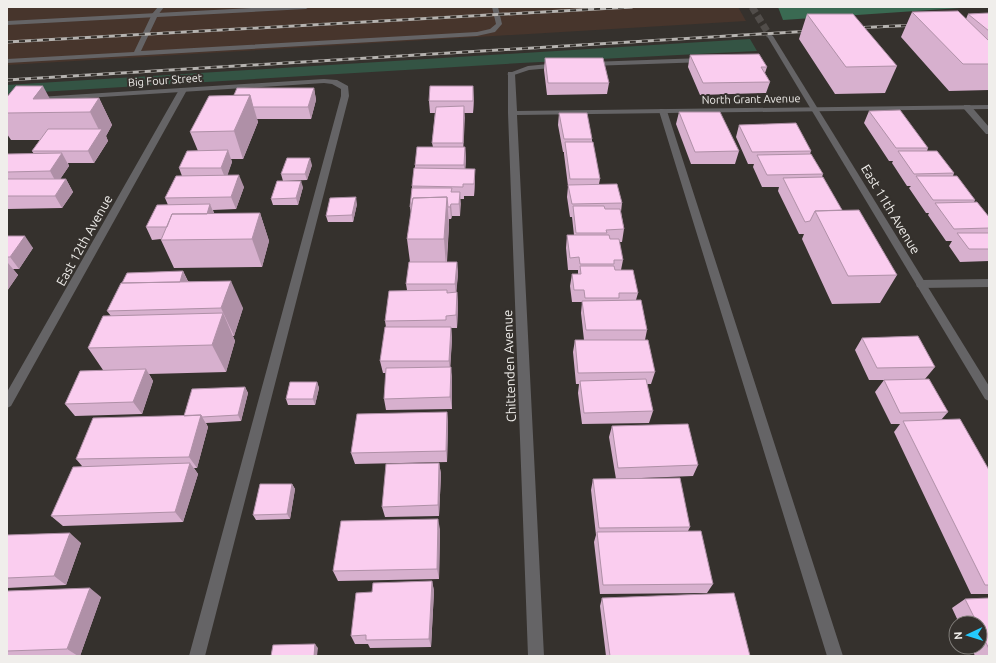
<svg xmlns="http://www.w3.org/2000/svg" width="996" height="663" font-family="Ubuntu,sans-serif">
<style>
.commercial{fill:#47352c}
.green{fill:#345444}
.forest{fill:#3a6a52}
.lines{fill:none;stroke-linecap:round;stroke-linejoin:round}
.tertiary-tunnel{stroke:#514d4a;stroke-width:7;stroke-dasharray:7 3.5;stroke-linecap:butt}
.service{fill:#656466;fill-rule:evenodd}
.minor{fill:#656466;fill-rule:evenodd}
.tertiary{fill:#656466;fill-rule:evenodd}
.rail-casing{stroke:#b6b3b0;stroke-width:3}
.rail{stroke:#35312d;stroke-width:2;stroke-dasharray:6;stroke-linecap:butt}
.wall{fill:#d7b0ce}
.shaded-wall{fill:#af90a7}
.building{fill:#facdef;stroke:#af90a7}
.labels{text-anchor:middle;stroke-width:4;stroke-linejoin:round;paint-order:stroke}
.far-street-label{font-size:11px;fill:#f0eeeb;stroke:#35312d}
.street-label{font-size:13px;fill:#f0eeeb;stroke:#35312d}
</style>
<rect width="100%" height="100%" fill="#35312d"/>
<path class="commercial" d="M7,7H738L746,21L7,65Z"/>
<path class="green" d="M750,39L757,51L521,63L7,94V85Z"/>
<path class="forest" d="M778,7H975L783,20Z"/>
<g class="lines">
<path class="tertiary-tunnel" d="M752,7L770,36"/>
<path class="service" d="M158,7H164L158,15L141,51L477,32L490,29L496,24L492,7H498L502,24L495,32L477,36L7,63V59L134,52L152,14Z
M703,58L707,60L706,62L590,66L586,64L590,62Z
M559,63L563,65L562,67L529,70L511,76L507,74L528,66Z
M324,79L337,80L348,86L349,96L205,656H189L341,96V89L332,84L324,83L7,103V99Z
M964,105H970L989,127V134H986L964,109Z
M660,109H663L667,111L843,656H827L659,111Z"/>
<path class="minor" d="M270,7H309L306,9L7,25V21Z
M508,72H514L515,74L517,111L989,105V109L517,115L544,656H528L508,113Z
M180,88H186L187,90L11,406L7,408V392Z
M989,279V287L921,288L917,287L916,284L917,281L921,280Z"/>
<path class="tertiary" d="M770,34L773,36L989,386V401L985,399L767,36Z"/>
<defs>
<path id="rail" d="M853,28L917,25
M7,42L632,7
M7,80L811,31"/>
</defs>
<use href="#rail" class="rail-casing"/>
<use href="#rail" class="rail"/>
</g>
<path class="wall" d="M912,12L966,19L968,14L989,13V90L949,91L901,37Z
M807,14L897,66L885,93L835,94L799,39Z
M690,55L767,67L765,73L770,82L766,93L700,95L688,67Z
M545,58L609,83L607,94L547,95L544,70Z
M314,88L316,100L311,119H257L258,122L243,159H231L232,162L227,175L244,187L236,209L213,210L214,213H260L269,241L262,267L174,268L161,240V239L152,240L146,227L168,205L165,198L182,176L179,168L198,151L190,132L234,95Z
M7,97L50,99L99,98L112,125L106,136L108,141L94,163H68L69,166L60,179H66L73,192L62,208L7,209V154H34L32,151L40,140H11L7,134Z
M474,98L473,113H464L463,147H465L466,159L465,169L475,181L474,196H464V199H460V216H452L451,219H449V225L447,262H457L458,274L456,292H457L458,305L457,328H451L452,339L450,367L452,378V409L386,410L384,399L386,373H383L380,361L386,327L385,321L407,290L406,284L410,262L407,239L411,213L410,207L412,189V186L415,168V165L433,147L432,143L435,113H430L429,101Z
M869,111L928,148L927,151L954,173L953,176L975,200L974,202L989,228V261L960,262L949,246L952,241H946L928,215L929,213H926L909,188L911,186H907L892,163L893,161H889L864,123Z
M679,112L739,151L735,164H691L676,124Z
M559,113L592,139V142L600,179L599,184L622,203L621,212L624,229L622,242H619L623,260L621,270L638,293L636,300L647,330L645,340L655,372L651,384H647L653,411L649,423L582,424L578,393L579,384H576L573,352L575,340H584L581,313L582,302H572L570,286L572,274H578V270H568L566,248L567,235H574L572,217H570L567,197L568,186L564,154V152H563L558,125Z
M739,125L811,151L810,154L823,174L822,177L842,210L897,275L880,303L832,304L802,239L804,234H799L778,191L779,187H762L753,167L754,164H748L736,137Z
M312,165L307,180L283,181L281,174Z
M303,187L298,205H273L271,199Z
M357,204L353,222H328L326,216Z
M7,236L33,248L19,269H13L18,275L7,291Z
M183,271L188,281L243,308L234,336H233L235,341L226,372L149,374L153,381L142,414L75,416L65,404L103,370L88,348L111,316L107,311Z
M862,338L935,367L925,379L948,412L941,420L989,470V594H971L894,432L900,424H891L875,392L884,380H869L855,350Z
M317,382L319,388L315,405H288L286,399Z
M245,387L248,393L241,421L206,423L208,427L197,468H194L198,474L183,522L63,526L51,516L82,466L76,459L184,416Z
M447,412L448,424L447,462L355,464L351,453Z
M612,426L698,465L693,476L616,479L609,437Z
M439,463L441,474L439,516L385,517L382,507Z
M593,479L690,527L688,531L713,584L707,593L600,594L594,542L596,535L591,490Z
M292,484L295,489L290,519L256,520L253,515Z
M440,529L439,579L338,581L333,571Z
M7,535L81,543L66,585L7,588Z
M432,581L434,591L431,647L370,648L368,644H355L351,636L372,592Z
M7,591L101,597L80,656H7Z
M602,598L750,656H606L600,606Z
M989,598V656H975L971,647H980V623H959L952,608L965,599Z"/>
<path class="shaded-wall" d="M43,86L57,112L33,99Z
M473,86L474,98L473,113Z
M314,88L316,100L311,119L308,107Z
M250,95L258,122L243,159L234,131Z
M99,98L112,125L106,136L108,141L94,163L88,151L100,132L90,112Z
M464,106L465,118L463,155V143Z
M465,147L466,159L465,177L464,165Z
M228,150L232,162L226,180L221,168Z
M62,153L69,166L57,184L50,171Z
M310,158L312,165L307,180L305,174Z
M475,169V181L474,196V184Z
M239,175L244,187L236,209L231,197Z
M66,179L73,192L62,208L55,196Z
M301,181L303,187L298,205L296,198Z
M460,192L461,204L460,216L459,204Z
M356,197L357,204L353,222L352,215Z
M447,197L449,225L446,267L444,239Z
M210,204L215,216L201,226Z
M451,204L452,216L451,219L450,207Z
M260,213L269,241L262,267L252,239Z
M25,236L33,248L19,269L10,257Z
M457,262L458,274L456,297L455,284Z
M8,263L18,275L7,291V265Z
M183,271L189,284L176,292Z
M231,281L243,308L234,336L221,308Z
M457,292L458,305L457,328L456,315Z
M223,313L235,341L226,372L212,345Z
M451,327L452,339L450,373L449,361Z
M451,367L452,378V409L450,397Z
M146,369L153,381L142,414L133,402Z
M317,382L319,388L315,405L313,399Z
M245,387L248,393L241,421L238,415Z
M447,412L448,424L447,462L446,451Z
M201,415L208,427L197,468L189,457Z
M190,463L198,474L183,522L175,512Z
M439,463L441,474L439,516L438,505Z
M292,484L295,489L290,519L287,514Z
M438,519L440,529L439,579L437,569Z
M70,533L81,543L66,585L54,576Z
M432,581L434,591L431,647L429,639Z
M90,588L101,597L80,656H78L67,649Z
M315,644L318,648L317,656H314Z"/>
<path class="building" d="M958,11L989,41V64H963L912,12Z
M989,13V31L968,14Z
M807,14H853L897,66L846,67Z
M759,54L767,67H761L770,82L703,83L690,55Z
M545,58H603L609,83H548Z
M16,86H43L33,99L99,98L90,112L7,113V97Z
M430,86H473V101H429Z
M237,88H314L308,107H253L250,95H234Z
M250,95L234,131L190,132L209,96Z
M464,106L463,143H432L436,107Z
M900,110L928,148H896L869,111Z
M679,112H720L739,151L695,152Z
M559,113H587L592,139H564Z
M796,123L811,151L752,152L739,125Z
M48,129H102L88,151H32Z
M565,142H593L600,179H570Z
M417,147H465L464,165H415Z
M228,150L221,168H179L187,151Z
M898,151H937L954,173L914,174Z
M62,153L50,171L7,172V154Z
M811,154L823,174L767,175L757,155Z
M287,158H310L305,174H281Z
M414,168L475,169L474,184H463V187L412,186Z
M239,175L231,197L165,198L176,176Z
M916,176H957L975,200H933Z
M823,177L842,210L815,211L810,221L805,222L783,178Z
M7,179H66L55,196H7Z
M277,181H301L296,198L271,199Z
M617,184L622,203L572,204L568,185Z
M412,188H452L451,192H460L459,204H451L450,207H448L447,197L413,198L411,207H410Z
M356,197L352,215L326,216L330,198Z
M447,197L444,239H407L413,198Z
M977,202L989,217V228L954,229L935,203Z
M210,204L207,214H172L167,227H146L157,205Z
M573,206H604L605,209H620L624,229L606,230L607,233H576Z
M859,210L897,275L848,276L815,211Z
M260,213L252,239L161,240L172,214Z
M957,233H989V249H969Z
M567,235H609L610,239H619L623,260H614V264H580L579,257L570,258Z
M7,236H25L10,257H7Z
M409,262H457L455,284H406Z
M580,266H614L615,270H633L638,293H619V298H585L584,290H574L572,274H581Z
M183,271L180,282L122,283L127,273Z
M231,281L221,308L107,311L121,283Z
M447,290V293L457,292L456,315L446,316V320L385,321L389,291Z
M641,300L647,330H586L582,301Z
M223,313L212,345L88,348L103,316Z
M385,327H451L449,361H380Z
M918,336L935,367L877,368L862,338Z
M575,340H648L655,372L578,373Z
M451,367L450,397L384,399L386,368Z
M146,369L133,402L65,404L80,371Z
M646,379L653,411L584,413L580,381Z
M929,379L948,412L900,413L884,380Z
M290,382H317L313,399H286Z
M245,387L238,415L202,417L201,415L184,416L192,389Z
M447,412L446,451L351,453L357,414Z
M201,415L189,457L76,459L93,418Z
M960,419L989,470V585H985L903,421Z
M688,424L698,465L618,468L612,426Z
M190,463L175,512L51,516L73,467Z
M439,463L438,505L382,507L386,464Z
M680,478L690,527L599,528L593,479Z
M260,484H292L287,514L253,515Z
M438,519L437,569L333,571L341,521Z
M701,531L713,584L603,585L597,532Z
M70,533L54,576L7,578V535Z
M432,581L429,639L366,640V635L351,636L356,593L372,592L373,583Z
M90,588L67,649L7,651V591Z
M734,593L750,656H610L602,598Z
M989,598V649L980,630V623H977L965,599Z
M315,644L314,656H271L273,645Z"/>
<g class="labels">
<g class="far-street-label">
<text transform="translate(165 80) rotate(-4)" y="4">Big Four Street</text>
<text transform="translate(751 99) rotate(-1)" y="4">North Grant Avenue</text>
</g>
<g class="street-label">
<text transform="translate(891 209) rotate(59)" y="5">East 11th Avenue</text>
<text transform="translate(84 240) rotate(-61)" y="5">East 12th Avenue</text>
<text transform="translate(509 366) rotate(-92)" y="5">Chittenden Avenue</text>
</g>
</g>
<rect width="996" height="663" fill="none" stroke="#f0eeeb" stroke-width="16"/>
<g transform="translate(968 635) rotate(266)"><circle r="19" fill="#35312d" stroke="#807d79"/>
<path d="M0-3L7 15L0 10L-7 15Z" fill="#24c9fe"/>
<text y="-6" font-size="11" font-weight="bold" text-anchor="middle" fill="#f0eeeb">N</text>
</g>
</svg>
